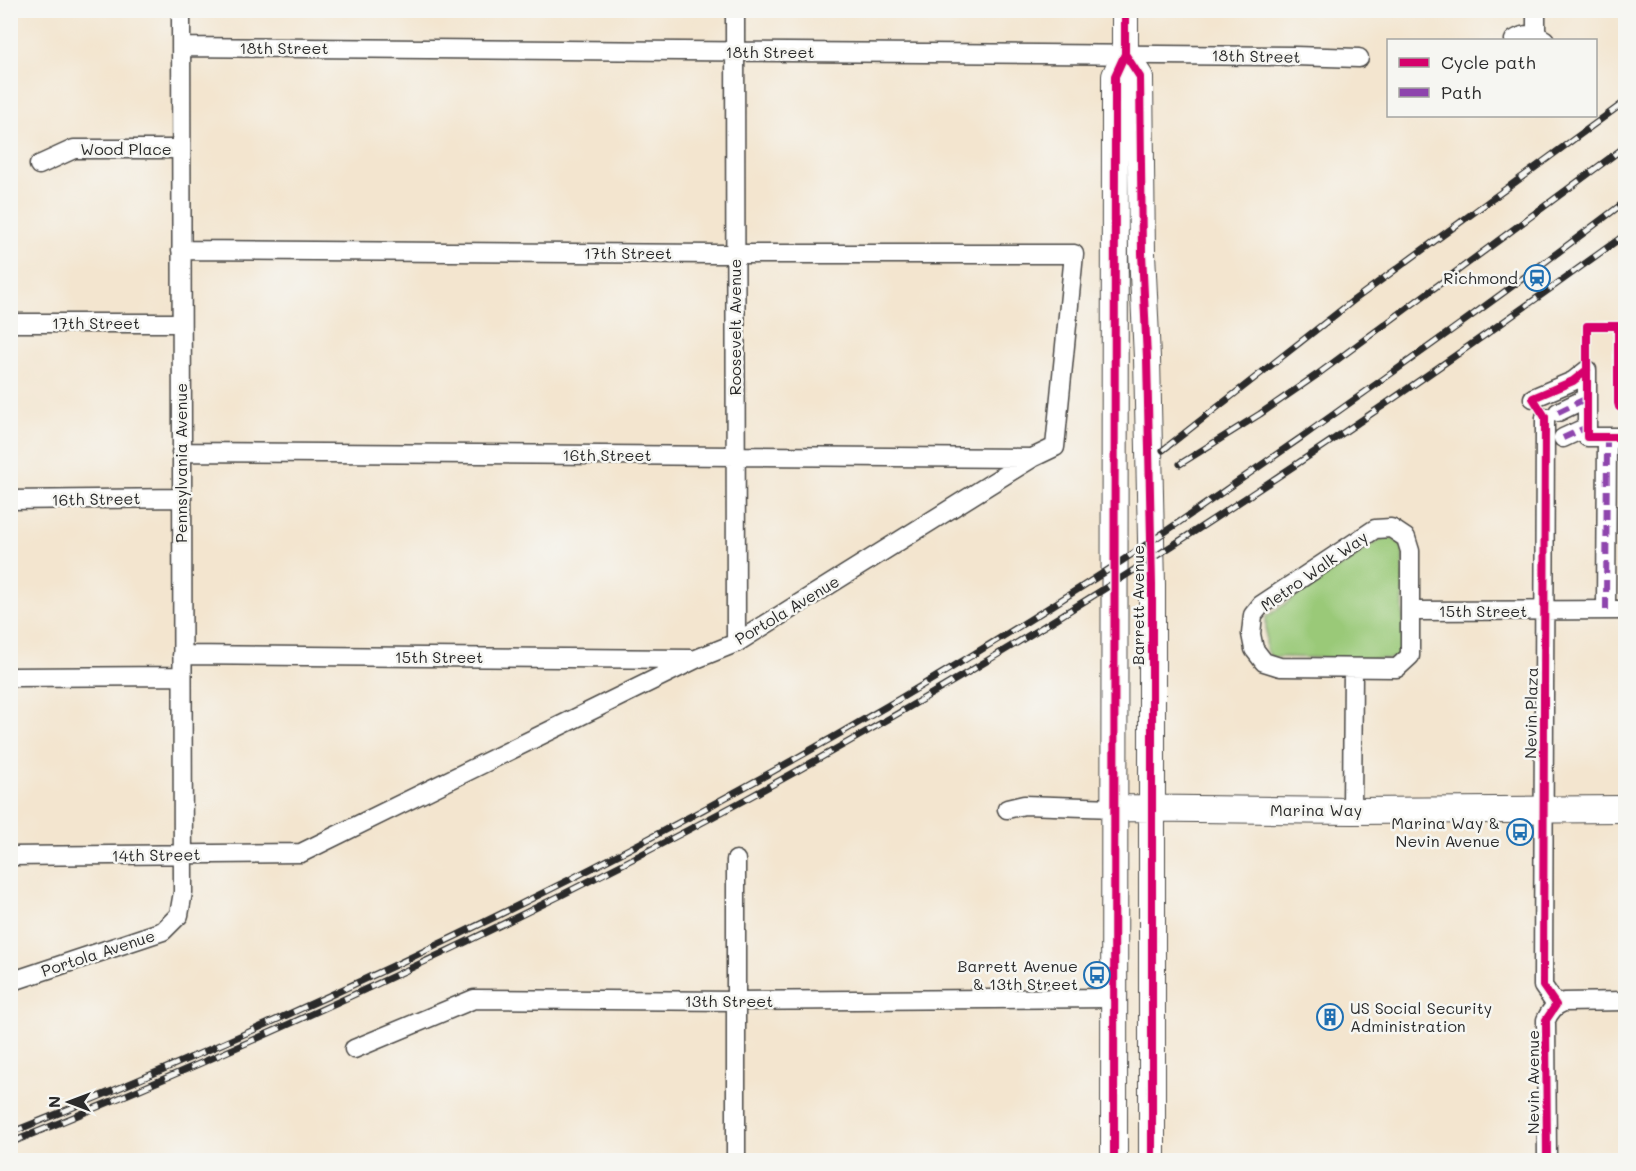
<svg xmlns="http://www.w3.org/2000/svg" width="1636" height="1171" font-family="Mali,sans-serif">
<style>
.green{fill:#9ac978;stroke:#627a52;stroke-width:1.5}
.lines{fill:none;stroke-linecap:round;stroke-linejoin:round}
.street-casing{stroke:#494744;stroke-width:21}
.secondary-casing{stroke:#494744;stroke-width:28}
.street{stroke:#fff;stroke-width:18}
.secondary{stroke:#fff;stroke-width:26}
.rail-casing{stroke:#2b2b2b;stroke-width:7}
.rail{stroke:#f6f6f2;stroke-width:4.5;stroke-dasharray:14;stroke-linecap:butt}
.quiet{stroke:#8e44ad;stroke-width:6;stroke-dasharray:12 6;stroke-linecap:butt}
.cycleway-casing{stroke:#f6f6f2;stroke-width:11}
.cycleway{stroke:#d6006c;stroke-width:8}
.labels{text-anchor:middle;stroke-width:5;stroke-linejoin:round;paint-order:stroke}
.street-label{font-size:16px;fill:#2b2b2b;stroke:#f6f6f2}
.poi-label{font-size:16px;fill:#2b2b2b;stroke:#f6f6f2;text-anchor:end}
</style>
<rect width="100%" height="100%" fill="#f6f6f2"/>
<filter id="ink" filterUnits="userSpaceOnUse"><feTurbulence type="fractalNoise" baseFrequency=".0167" numOctaves="2"/><feDisplacementMap in="SourceGraphic" scale="12" xChannelSelector="R" yChannelSelector="G"/><feConvolveMatrix kernelMatrix="1 2 1 2 8 2 1 2 1" color-interpolation-filters="sRGB"/></filter>
<filter id="wash" filterUnits="userSpaceOnUse"><feTurbulence type="fractalNoise" baseFrequency=".008" numOctaves="4" result="noise"/><feDisplacementMap in="SourceGraphic" scale="24" xChannelSelector="R" yChannelSelector="G"/><feGaussianBlur stdDeviation="1.35" result="paint"/><feColorMatrix in="noise" values="0 0 0 0 0 0 0 0 0 0 0 0 0 0 0 0 0 1.4 0 .05"/><feComposite in="paint" operator="in"/></filter>
<g filter="url(#wash)">
<rect width="100%" height="100%" fill="#f3e5cf"/>
<path class="green" d="M1391,537L1400,543L1403,551V650L1398,656L1391,659L1271,657L1266,649V617L1381,539Z"/>
</g>
<g filter="url(#ink)">
<g class="lines">
<defs>
<path id="street" d="M735,10L736,643
M1536,35V10
M1514,40C1525,33 1535,33 1545,40
M181,47L1294,56L1359,58
M39,165L74,149H181
M10,323H181
M1587,370V437H1626
M1533,398L1573,381L1587,370
M1558,412L1587,398
M1545,417L1543,986L1556,1005
M1563,438L1587,427
M181,452L1032,458
M10,500L181,498
M1391,528L1406,538L1410,551V656L1397,668L1280,667L1264,662L1254,649L1251,634L1253,615L1261,605L1375,529Z
M1606,610L1607,437
M1412,611L1626,610
M182,655L691,659
M10,677L182,676
M1007,809L1024,805L1114,808
M1352,811L1353,668
M10,856L301,853L696,659L736,643L1032,458L1055,447L1074,254H714L181,250
M736,860V1160
M10,982L163,931L179,915L183,892L181,10
M354,1049L474,999L737,1001L1114,998
M1547,1160L1546,1020C1550,1011 1554,1006 1564,1002L1626,1001"/>
<path id="secondary" d="M1125,54L1140,77L1142,253L1147,358L1152,585V1160
M1114,808L1352,811L1626,809
M1114,1160L1115,76L1125,54V10"/>
</defs>
<use href="#street" class="street-casing"/>
<use href="#secondary" class="secondary-casing"/>
<use href="#street" class="street"/>
<use href="#secondary" class="secondary"/>
<defs>
<path id="rail" d="M1163,450L1354,300L1626,101
M1180,464L1260,414L1318,374L1626,146
M10,1133C388,981 755,798 1097,577C1166,533 1232,485 1299,439C1409,361 1519,283 1626,201
M10,1143C262,1041 508,928 746,799C1053,632 1344,439 1626,234"/>
</defs>
<use href="#rail" class="rail-casing"/>
<use href="#rail" class="rail"/>
<path class="quiet" d="M1558,412L1587,398
M1563,438L1587,427
M1606,610L1607,437"/>
<defs>
<path id="cycleway" d="M1125,54L1140,77L1142,253L1147,358L1152,585V1160
M1626,411L1619,407L1618,403V326H1587V437H1626
M1114,1160L1115,76L1125,54V10
M1547,1160L1546,1020L1556,1005L1543,986L1545,417L1533,398L1573,381L1587,370"/>
</defs>
<use href="#cycleway" class="cycleway-casing"/>
<use href="#cycleway" class="cycleway"/>
</g>
</g>
<defs>
<symbol id="station-ring" viewBox="-11 -11 22 22"><circle r="9.5" fill="#f6f6f2" stroke="#1f6fb2" stroke-width="1.5"/><path d="M-3-6H3Q5-6 5-4V2Q5 4 3 4L4.5 6H3L1.5 4h-3L-3 6H-4.5L-3 4Q-5 4-5 2V-4Q-5-6-3-6ZM-3.5-4v3h7v-3ZM-3.5 1v1.5H-2V1ZM2 1v1.5H3.5V1Z" fill="#1f6fb2"/></symbol>
<symbol id="bus-ring" viewBox="-11 -11 22 22"><circle r="9.5" fill="#f6f6f2" stroke="#1f6fb2" stroke-width="1.5"/><path d="M-5-6H5V4H4V6H2V4H-2V6H-4V4H-5ZM-3.5-4V0h7V-4ZM-3.5 1.2v1.5H-2V1.2ZM2 1.2v1.5H3.5V1.2Z" fill="#1f6fb2"/></symbol>
<symbol id="building-ring" viewBox="-11 -11 22 22"><circle r="9.5" fill="#f6f6f2" stroke="#1f6fb2" stroke-width="1.5"/><path d="M-4-6H4V6H1V3H-1V6H-4ZM-2.5-4.3h1.7v1.8h-1.7ZM.8-4.3h1.7v1.8H.8ZM-2.5-1h1.7V.8h-1.7ZM.8-1h1.7V.8H.8Z" fill="#1f6fb2"/></symbol>
</defs>
<g fill-rule="evenodd">
<use href="#station-ring" x="1522" y="263" width="30" height="30"/>
<use href="#bus-ring" x="1505" y="817" width="30" height="30"/>
<use href="#bus-ring" x="1082" y="960" width="30" height="30"/>
<use href="#building-ring" x="1315" y="1002" width="30" height="30"/>
</g>
<g class="labels">
<g class="street-label">
<text x="284" y="54">18th Street</text>
<text x="770" y="58">18th Street</text>
<text transform="translate(1256 56) rotate(1)" y="6">18th Street</text>
<text x="126" y="155">Wood Place</text>
<text x="628" y="259">17th Street</text>
<text x="96" y="329">17th Street</text>
<text transform="translate(735 327) rotate(-90)" y="6">Roosevelt Avenue</text>
<text x="607" y="461">16th Street</text>
<text transform="translate(181 463) rotate(-90)" y="6">Pennsylvania Avenue</text>
<text transform="translate(96 499) rotate(-1)" y="6">16th Street</text>
<text transform="translate(1314 571) rotate(-35)" y="6">Metro Walk Way</text>
<text transform="translate(1138 605) rotate(-90)" y="6">Barrett Avenue</text>
<text transform="translate(787 610) rotate(-31)" y="6">Portola Avenue</text>
<text x="1483" y="617">15th Street</text>
<text x="439" y="663">15th Street</text>
<text transform="translate(1531 713) rotate(-89)" y="6">Nevin Plaza</text>
<text x="1316" y="816">Marina Way</text>
<text transform="translate(156 855) rotate(-1)" y="6">14th Street</text>
<text transform="translate(98 953) rotate(-18)" y="6">Portola Avenue</text>
<text x="729" y="1007">13th Street</text>
<text transform="translate(1533 1082) rotate(-90)" y="6">Nevin Avenue</text>
</g>
<g class="poi-label">
<text x="1518" y="284">Richmond</text>
<text x="1500" y="829">Marina Way &amp;<tspan x="1500" dy="18">Nevin Avenue</tspan></text>
<text x="1078" y="972">Barrett Avenue<tspan x="1078" dy="18">&amp; 13th Street</tspan></text>
<text x="1350" y="1014" text-anchor="start">US Social Security<tspan x="1350" dy="18">Administration</tspan></text>
</g>
</g>
<rect width="1636" height="1171" fill="none" stroke="#f6f6f2" stroke-width="36"/>
<rect x="1387" y="39" width="210" height="78" fill="#f6f6f2" stroke="#a5a5a2" stroke-width="1.5"/>
<rect x="1399" y="58" width="30" height="9" fill="#d6006c" stroke="#a5a5a2" stroke-width="1.5"/>
<text x="1441" y="69" font-size="18" fill="#2b2b2b">Cycle path</text>
<rect x="1399" y="88" width="30" height="9" fill="#8e44ad" stroke="#a5a5a2" stroke-width="1.5"/>
<text x="1441" y="99" font-size="18" fill="#2b2b2b">Path</text>
<g transform="translate(69 1102) rotate(270)" stroke="#f6f6f2" stroke-width="4.5" paint-order="stroke">
<path d="M0-4.5L10 22L0 15L-10 22Z" fill="#2b2b2b"/>
<text y="-9" font-size="16" font-weight="bold" text-anchor="middle" fill="#2b2b2b">N</text>
</g>
</svg>
